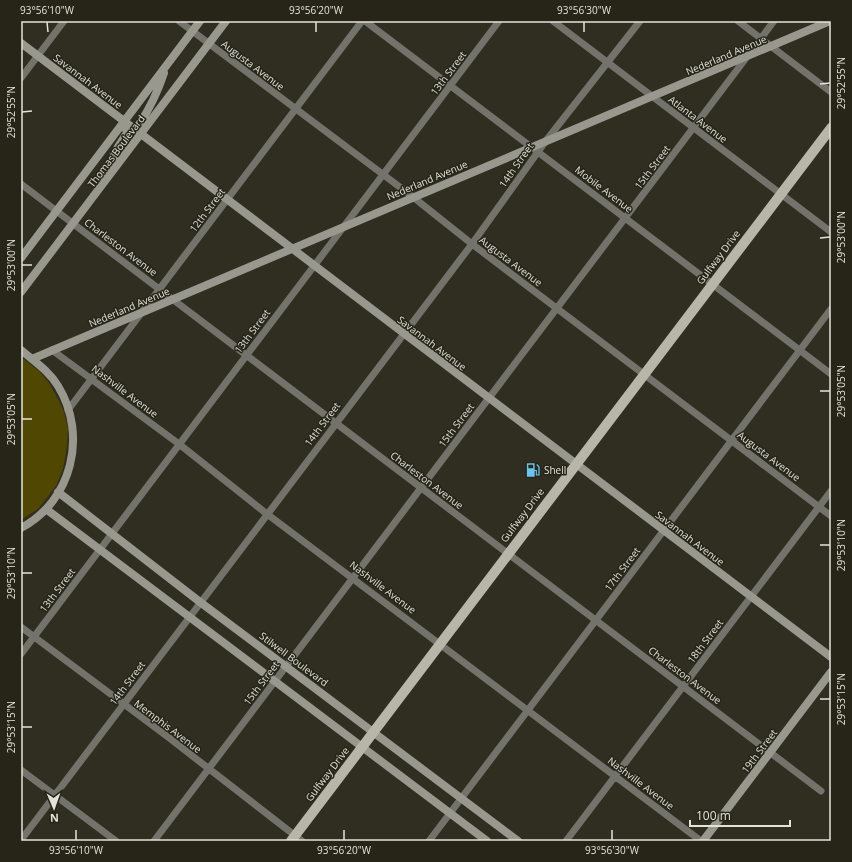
<svg xmlns="http://www.w3.org/2000/svg" width="852" height="862" font-family="'Open Sans',sans-serif">
<style>
.green{fill:#504802}
.lines{fill:none;stroke-linecap:round;stroke-linejoin:round}
.street{stroke:#73726b;stroke-width:7}
.secondary{stroke:#99988e;stroke-width:8}
.primary{stroke:#b7b6a8;stroke-width:10}
.ticks{fill:none;stroke:#e3e3da;stroke-width:1.5}
.labels{text-anchor:middle;stroke-width:3;stroke-linejoin:round;paint-order:stroke}
.street-label{font-size:10px;fill:#e3e3da;stroke:#262518}
.poi-label{font-size:10px;fill:#e3e3da;stroke:#262518;text-anchor:start}
.neatline{fill:none;stroke:#e3e3da;stroke-width:1.5}
.ticks-label{font-size:10px;text-anchor:middle;fill:#e3e3da}
</style>
<rect width="100%" height="100%" fill="#302e21"/>
<path class="green" d="M21,357L39,371L49,383L58,399L64,412L68,428L67,446L63,469L56,486L38,509L21,520Z"/>
<g class="lines">
<path class="street" d="M179,21L413,197L472,244L831,516
M365,21L831,374
M553,21L831,232
M738,21L831,92
M21,78L64,21
M21,184C287,387 555,587 821,791
M52,350L179,444L267,514L701,841
M68,410L362,21
M21,627L168,737L302,841
M21,654L499,21
M21,770L116,841
M21,840L472,244L545,142L640,21
M154,841L774,21
M429,841L831,309
M566,841L831,491"/>
<path class="secondary" d="M21,43L831,657
M141,134L140,123C150,108 158,91 164,73
M103,178L118,147L127,133L124,122
M21,258L200,21
M21,292L226,21
M21,350C34,361 49,371 58,386C88,435 72,501 21,528
M32,359L830,21
M58,492L200,602L518,841
M46,509L487,841
M703,841L831,672"/>
<path class="primary" d="M291,841L831,128"/>
</g>
<path class="ticks" d="M47,22L48,32M316,22V32M584,22V32M820,84L830,83M22,112L32,111M820,238L830,237M22,265H32M820,391H830M22,419H32M820,545H830M22,573H32M820,699H830M22,727H32M76,830V840M344,830V840M612,830V840"/>
<defs>
<symbol id="fuel-bare" viewBox="-9 -9 18 18"><path d="M-5.5-6h7V0h2V4h1.3V-2.5L3-4.5l.8-.8L6-3V5H2.5V1h-1V6h-7ZM-4.2-4.7v3.2H.2V-4.7Z" fill="#6ac3f1" stroke="#262518" stroke-width="2.5" paint-order="stroke"/></symbol>
</defs>
<g fill-rule="evenodd">
<use href="#fuel-bare" x="523" y="460" width="20" height="20"/>
</g>
<g class="labels">
<g class="street-label">
<text transform="translate(726 55) rotate(-23)" y="4">Nederland Avenue</text>
<text transform="translate(253 65) rotate(37)" y="4">Augusta Avenue</text>
<text transform="translate(448 73) rotate(-53)" y="4">13th Street</text>
<text transform="translate(88 81) rotate(37)" y="4">Savannah Avenue</text>
<text transform="translate(698 119) rotate(37)" y="4">Atlanta Avenue</text>
<text transform="translate(116 151) rotate(-53)" y="4">Thomas Boulevard</text>
<text transform="translate(516 165) rotate(-55)" y="4">14th Street</text>
<text transform="translate(652 167) rotate(-53)" y="4">15th Street</text>
<text transform="translate(427 180) rotate(-23)" y="4">Nederland Avenue</text>
<text transform="translate(604 189) rotate(37)" y="4">Mobile Avenue</text>
<text transform="translate(207 210) rotate(-53)" y="4">12th Street</text>
<text transform="translate(121 247) rotate(37)" y="4">Charleston Avenue</text>
<text transform="translate(718 257) rotate(-53)" y="4">Gulfway Drive</text>
<text transform="translate(511 261) rotate(37)" y="4">Augusta Avenue</text>
<text transform="translate(129 307) rotate(-23)" y="4">Nederland Avenue</text>
<text transform="translate(252 331) rotate(-53)" y="4">13th Street</text>
<text transform="translate(432 343) rotate(37)" y="4">Savannah Avenue</text>
<text transform="translate(125 391) rotate(37)" y="4">Nashville Avenue</text>
<text transform="translate(322 424) rotate(-53)" y="4">14th Street</text>
<text transform="translate(456 425) rotate(-53)" y="4">15th Street</text>
<text transform="translate(769 456) rotate(37)" y="4">Augusta Avenue</text>
<text transform="translate(427 480) rotate(37)" y="4">Charleston Avenue</text>
<text transform="translate(522 515) rotate(-53)" y="4">Gulfway Drive</text>
<text transform="translate(690 538) rotate(37)" y="4">Savannah Avenue</text>
<text transform="translate(622 569) rotate(-53)" y="4">17th Street</text>
<text transform="translate(383 587) rotate(37)" y="4">Nashville Avenue</text>
<text transform="translate(57 590) rotate(-53)" y="4">13th Street</text>
<text transform="translate(705 641) rotate(-53)" y="4">18th Street</text>
<text transform="translate(294 659) rotate(37)" y="4">Stilwell Boulevard</text>
<text transform="translate(685 675) rotate(37)" y="4">Charleston Avenue</text>
<text transform="translate(127 683) rotate(-53)" y="4">14th Street</text>
<text transform="translate(261 683) rotate(-53)" y="4">15th Street</text>
<text transform="translate(168 726) rotate(37)" y="4">Memphis Avenue</text>
<text transform="translate(759 751) rotate(-53)" y="4">19th Street</text>
<text transform="translate(327 774) rotate(-53)" y="4">Gulfway Drive</text>
<text transform="translate(641 783) rotate(37)" y="4">Nashville Avenue</text>
</g>
<g class="poi-label">
<text x="544" y="474">Shell</text>
</g>
</g>
<rect width="852" height="862" fill="none" stroke="#262518" stroke-width="44"/>
<g transform="translate(54 808) rotate(178)" stroke="#262518" stroke-width="3" paint-order="stroke">
<path d="M0-3L7 15L0 10L-7 15Z" fill="#e3e3da"/>
<text y="-6" font-size="11" font-weight="bold" text-anchor="middle" fill="#e3e3da">N</text>
</g>
<path d="M690 820v6h100v-6" fill="none" stroke="#e3e3da" stroke-width="2"/>
<text x="696" y="820" font-size="12" fill="#e3e3da" stroke="#262518" stroke-width="3" paint-order="stroke">100 m</text>
<rect x="22" y="22" width="808" height="818" class="neatline"/>
<g class="ticks-label">
<text x="47" y="14">93°56'10"W</text>
<text x="316" y="14">93°56'20"W</text>
<text x="584" y="14">93°56'30"W</text>
<text transform="translate(841 83) rotate(-90)" y="4">29°52'55"N</text>
<text transform="translate(11 112) rotate(-90)" y="4">29°52'55"N</text>
<text transform="translate(841 237) rotate(-90)" y="4">29°53'00"N</text>
<text transform="translate(11 265) rotate(-90)" y="4">29°53'00"N</text>
<text transform="translate(841 391) rotate(-90)" y="4">29°53'05"N</text>
<text transform="translate(11 419) rotate(-90)" y="4">29°53'05"N</text>
<text transform="translate(841 545) rotate(-90)" y="4">29°53'10"N</text>
<text transform="translate(11 573) rotate(-90)" y="4">29°53'10"N</text>
<text transform="translate(841 699) rotate(-90)" y="4">29°53'15"N</text>
<text transform="translate(11 727) rotate(-90)" y="4">29°53'15"N</text>
<text x="76" y="854">93°56'10"W</text>
<text x="344" y="854">93°56'20"W</text>
<text x="612" y="854">93°56'30"W</text>
</g>
</svg>
